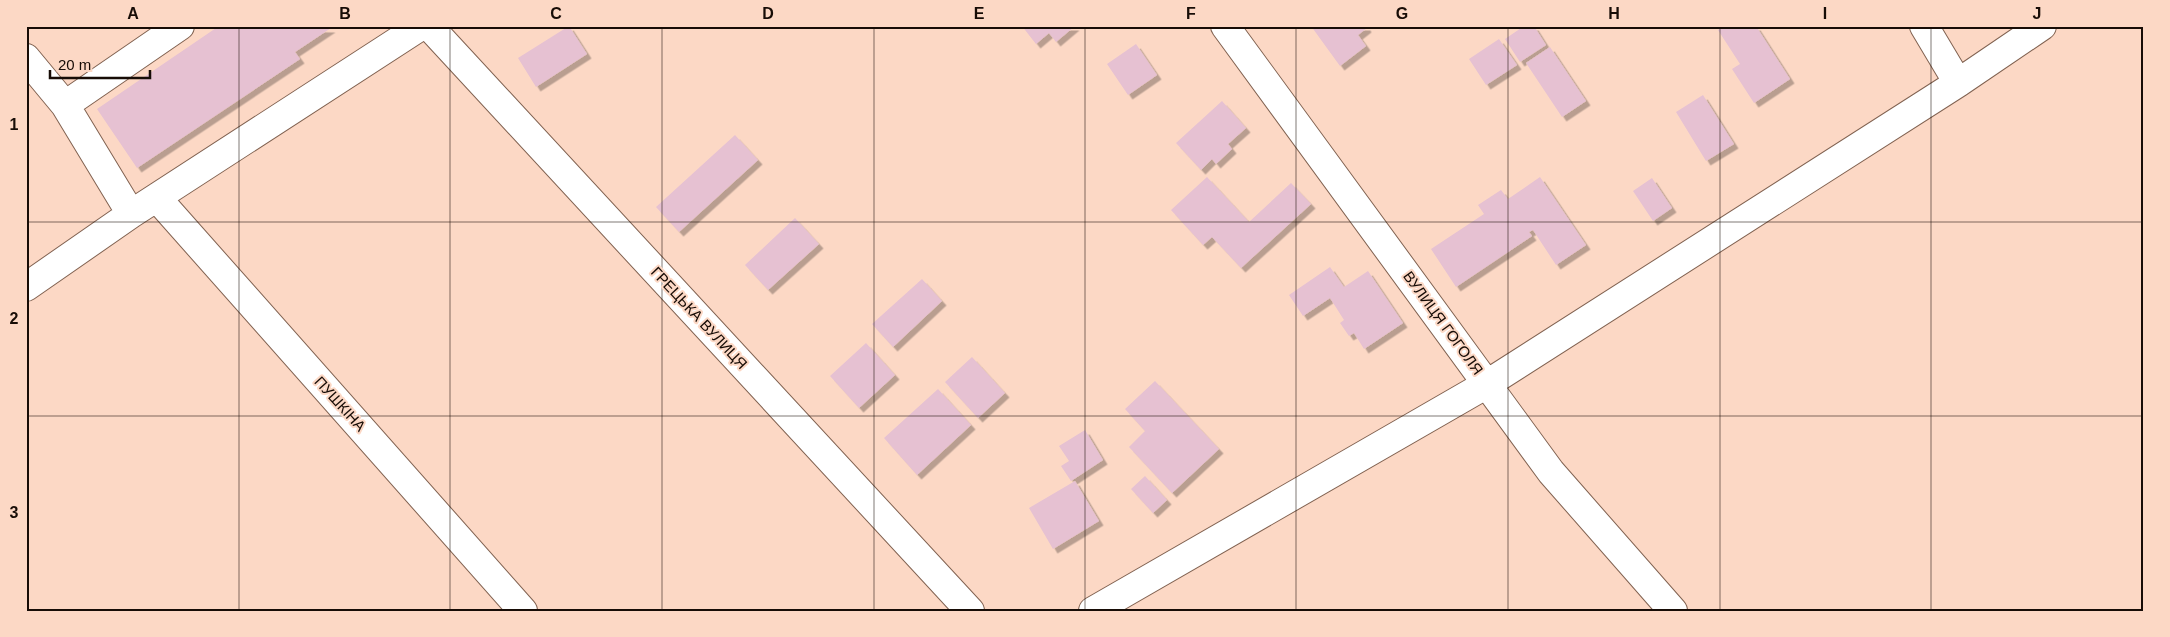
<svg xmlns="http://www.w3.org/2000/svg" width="2170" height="637" font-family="Arial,sans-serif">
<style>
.building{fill:#e6c1d2;filter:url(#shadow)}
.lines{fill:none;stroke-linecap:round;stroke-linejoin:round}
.minor-casing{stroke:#816251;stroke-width:30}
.minor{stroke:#fff;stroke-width:28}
.grid{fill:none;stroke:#170c06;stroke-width:1;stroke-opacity:0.55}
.labels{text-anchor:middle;stroke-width:4;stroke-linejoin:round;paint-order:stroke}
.street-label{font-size:15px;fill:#170c06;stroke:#fcd8c5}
.neatline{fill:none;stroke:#170c06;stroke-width:2}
.grid-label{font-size:16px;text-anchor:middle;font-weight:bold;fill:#170c06}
</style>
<defs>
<filter id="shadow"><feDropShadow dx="4.5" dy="4.5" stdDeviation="0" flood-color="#0004"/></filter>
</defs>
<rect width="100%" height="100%" fill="#fcd8c5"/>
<path class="building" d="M219,26L331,28L295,52L300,59L137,168L97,109Z
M569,26L587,54L536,87L518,58Z
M1022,26H1075L1056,42L1049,33L1036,44Z
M1311,26H1366L1367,28L1358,35L1366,46L1340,66Z
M1524,26H1534L1546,45L1520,62L1505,39Z
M1725,26H1756L1790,79L1754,103L1732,69L1740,64L1718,30Z
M1499,39L1517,65L1486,85L1469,59Z
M1136,44L1157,75L1128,95L1107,64Z
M1550,47L1586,101L1562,117L1526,63Z
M1703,95L1734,144L1706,161L1676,112Z
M1222,101L1246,128L1228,144L1232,149L1216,164L1212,159L1201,170L1176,143Z
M735,135L758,160L679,232L656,207Z
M1207,177L1249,222L1291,183L1311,204L1241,268L1212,237L1203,245L1171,210Z
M1540,177L1586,245L1556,265L1533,230L1529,232L1532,236L1456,287L1431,249L1484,214L1478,205L1501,190L1508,199Z
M1652,178L1672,208L1653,221L1633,191Z
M795,218L819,244L768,290L745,265Z
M1330,267L1344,287L1368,271L1403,323L1364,349L1354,333L1349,336L1340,323L1344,320L1330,298L1303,316L1289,295Z
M922,279L942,301L893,347L872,324Z
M866,343L895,375L859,408L830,376Z
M972,357L1005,393L978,418L945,382Z
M1155,381L1219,449L1172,493L1129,447L1145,431L1125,409Z
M938,389L971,425L917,475L884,438Z
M1085,430L1103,460L1071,481L1061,466L1069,461L1059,446Z
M1145,476L1167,500L1153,513L1131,489Z
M1075,481L1099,521L1053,549L1029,508Z"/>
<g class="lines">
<defs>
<path id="minor" d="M429,26L970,611
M1225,26L1551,472L1673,611
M1924,26L1958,83
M26,58L65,105L131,214
M65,105L180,26
M157,198L523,611
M26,287L131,214L421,26
M1093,611L1487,384L1958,83L2042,26"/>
</defs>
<use href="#minor" class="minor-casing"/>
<use href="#minor" class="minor"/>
</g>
<path class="grid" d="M239,26V611M450,26V611M662,26V611M874,26V611M1085,26V611M1296,26V611M1508,26V611M1720,26V611M1931,26V611M26,222H2144M26,416H2144"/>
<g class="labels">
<g class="street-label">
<text transform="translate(699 318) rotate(47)" y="5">ГРЕЦЬКА ВУЛИЦЯ</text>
<text transform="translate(1443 323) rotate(54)" y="5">ВУЛИЦЯ ГОГОЛЯ</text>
<text transform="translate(340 404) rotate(48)" y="5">ПУШКІНА</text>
</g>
</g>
<rect width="2170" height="637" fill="none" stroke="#fcd8c5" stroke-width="55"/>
<path d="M50 70v8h100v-8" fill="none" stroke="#170c06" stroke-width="2.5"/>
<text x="58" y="70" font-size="15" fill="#170c06" stroke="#fcd8c5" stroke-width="4" paint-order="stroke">20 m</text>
<rect x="28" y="28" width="2114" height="582" class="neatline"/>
<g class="grid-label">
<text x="133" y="19">A</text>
<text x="345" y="19">B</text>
<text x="556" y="19">C</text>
<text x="768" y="19">D</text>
<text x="979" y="19">E</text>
<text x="1191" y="19">F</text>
<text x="1402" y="19">G</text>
<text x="1614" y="19">H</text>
<text x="1825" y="19">I</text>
<text x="2037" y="19">J</text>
<text x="14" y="130">1</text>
<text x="14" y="324">2</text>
<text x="14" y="518">3</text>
</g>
</svg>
